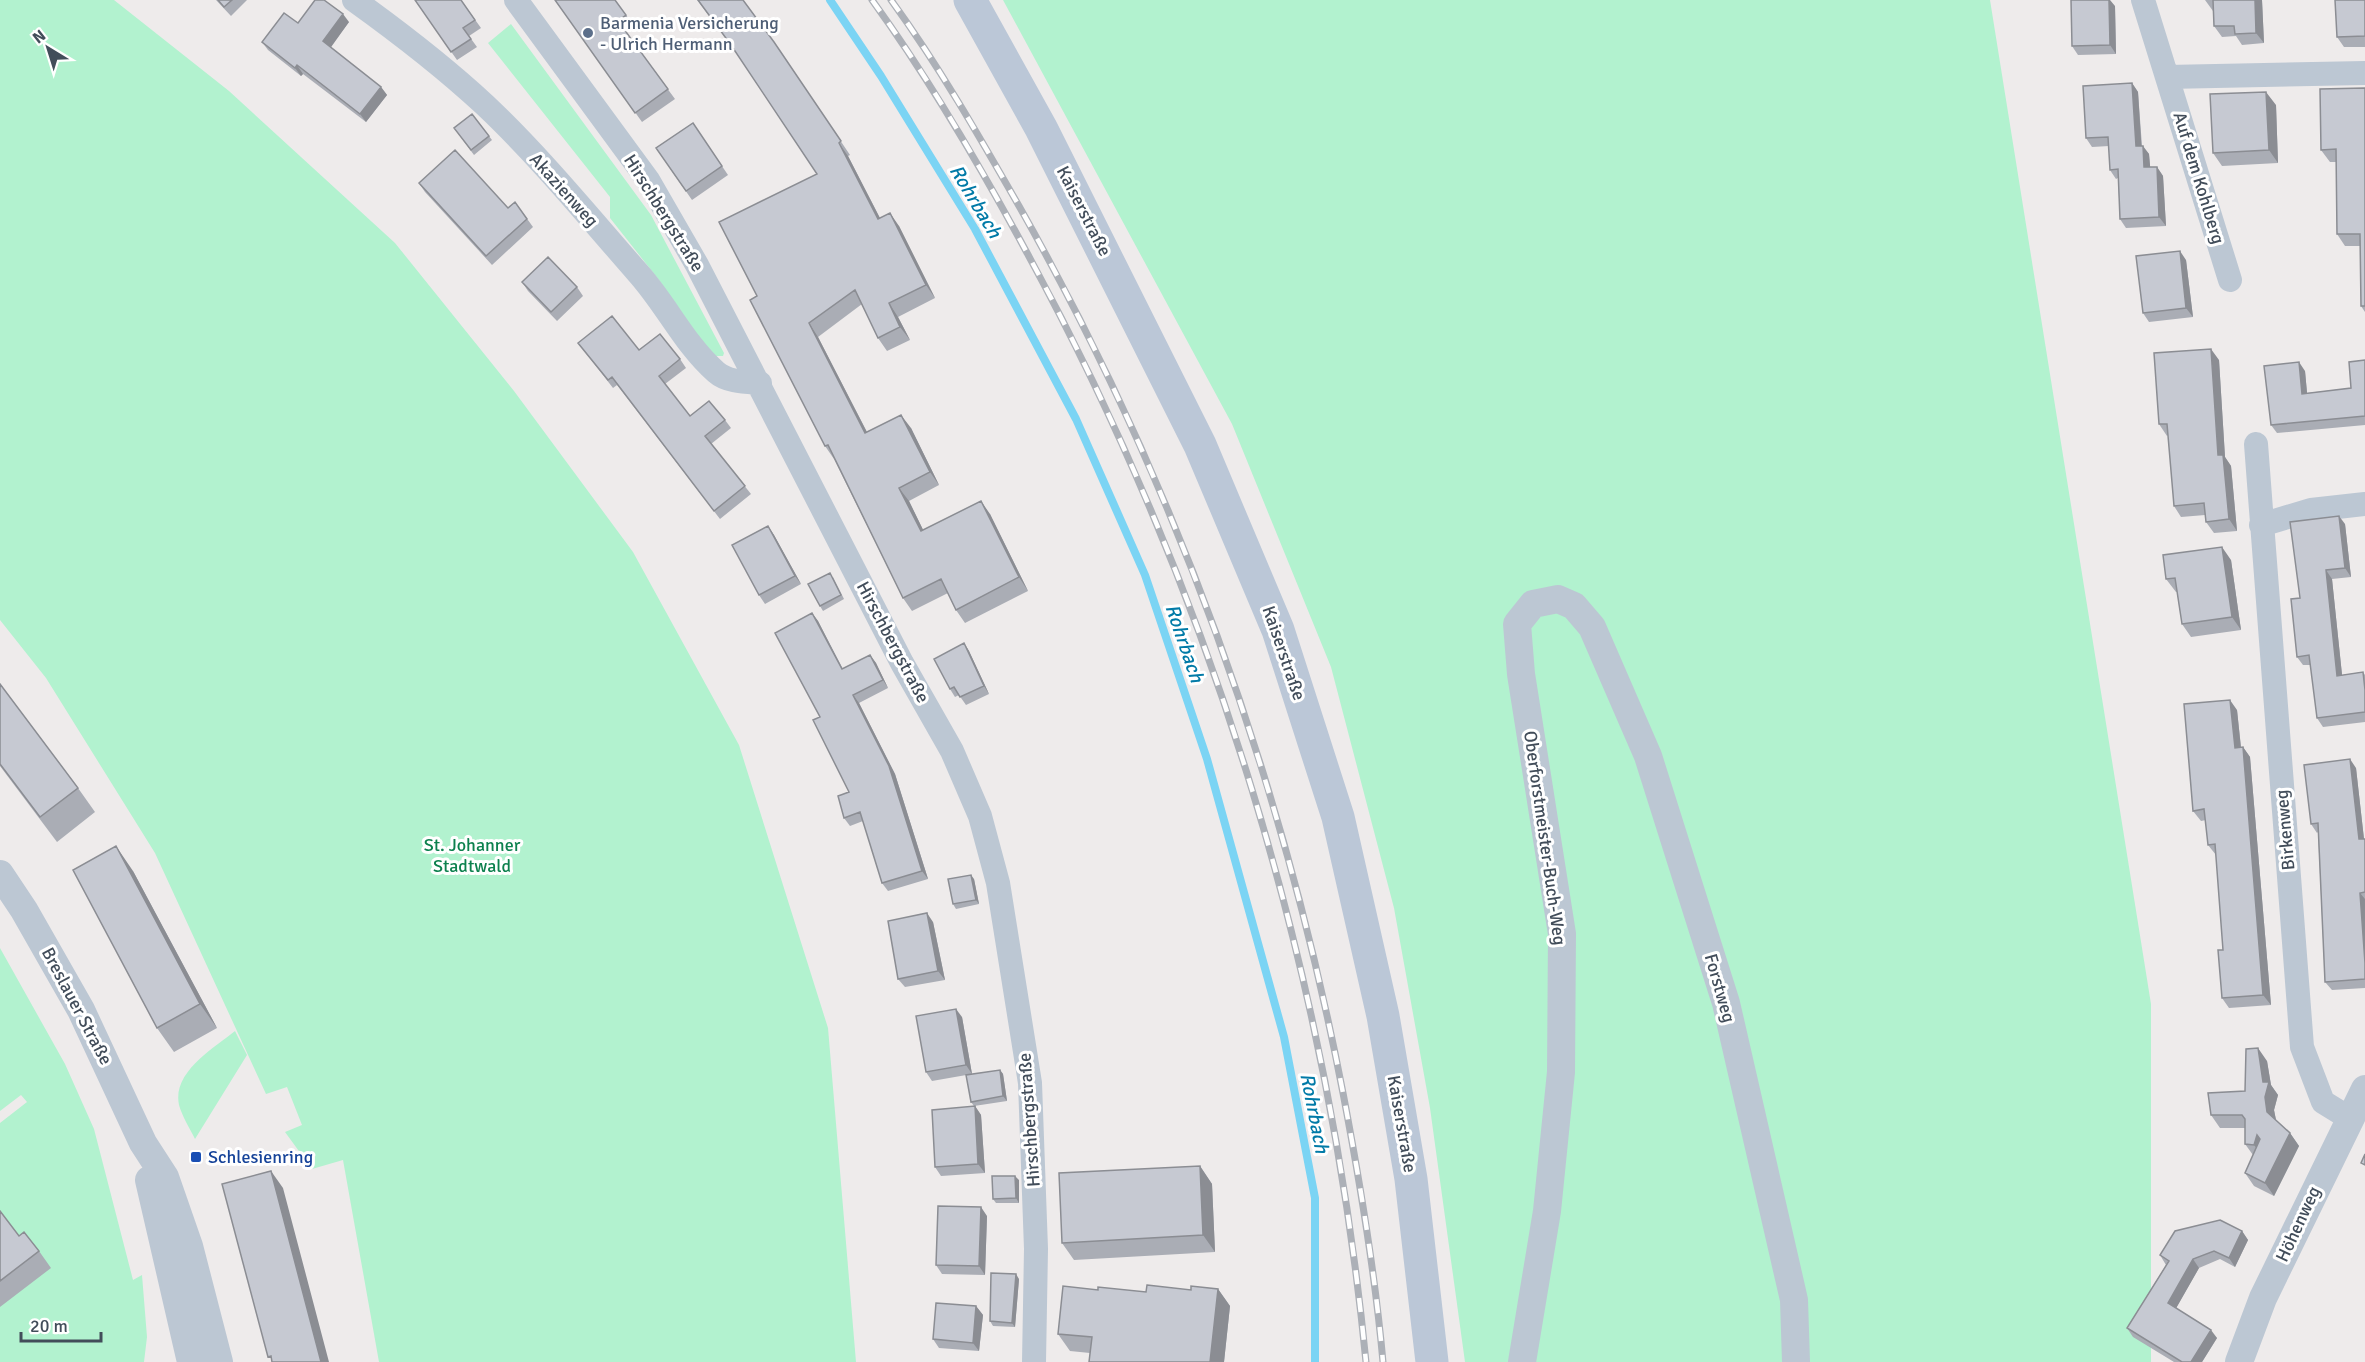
<svg xmlns="http://www.w3.org/2000/svg" width="2365" height="1362" font-family="Signika,sans-serif">
<style>
.green{fill:#b2f2cf}
.lines{fill:none;stroke-linecap:round;stroke-linejoin:round}
.stream{stroke:#7bd4f4;stroke-width:8}
.minor{stroke:#bcc7d3;stroke-width:24}
.tertiary{stroke:#bcc7d3;stroke-width:28}
.secondary{stroke:#bbc7d7;stroke-width:33}
.rail-casing{stroke:#acb0b7;stroke-width:7}
.rail{stroke:#fff;stroke-width:4.5;stroke-dasharray:14;stroke-linecap:butt}
.wall{fill:#aaadb5}
.shaded-wall{fill:#8b8d93}
.building{fill:#c6c9d2;stroke:#8b8d93;stroke-width:1.5}
.service-dot{fill:#5c6f8a;stroke:#fff;stroke-width:2}
.transit-dot{fill:#1a4fb4;stroke:#fff;stroke-width:2}
.labels{text-anchor:middle;stroke-width:6;stroke-linejoin:round;paint-order:stroke}
.service-label{font-size:18px;fill:#4e5e75;stroke:#fff;text-anchor:start}
.street-label{font-size:18px;fill:#424d5a;stroke:#fff}
.park-label{font-size:18px;fill:#0d814e;stroke:#fff}
.transit-label{font-size:18px;fill:#164399;stroke:#fff;text-anchor:start}
.water-label{font-size:20px;font-style:italic;fill:#017aa7;stroke:#fff}
</style>
<rect width="100%" height="100%" fill="#eeebeb"/>
<path class="green" d="M0,0H114L229,91L395,243L514,391L633,552L739,745L828,1028L856,1362H379L343,1160L312,1169L285,1132L302,1125L287,1087L266,1094L155,853L46,678L0,620Z
M1003,0H1990L2151,1004V1362H1465L1430,1108L1394,908L1331,667L1232,424Z
M511,24L651,215L724,353L723,356H716L703,346L659,280L610,218V197L488,43Z
M0,948L65,1064L94,1129L133,1280L142,1275L147,1337L144,1362H0V1123L27,1102L21,1095L0,1111Z
M235,1031L247,1055L195,1139C190,1129 182,1116 179,1105C172,1072 214,1048 235,1031Z"/>
<g class="lines">
<path class="stream" d="M830,0L881,76L975,229L1076,419L1145,575L1207,759L1284,1037L1315,1198V1362"/>
<path class="minor" d="M354,0C400,33 444,67 485,105C540,157 588,216 638,273C666,304 685,345 716,372C727,382 746,382 760,383
M516,0L648,180L697,265L902,663L952,751L980,816L998,883L1030,1083L1036,1249L1034,1362
M2143,0L2230,280
M2167,77L2365,73
M2256,444L2302,1047L2323,1102L2349,1118
M2261,525L2311,510L2365,504"/>
<path class="tertiary" d="M0,874L24,910L81,1010L143,1143L165,1177L189,1246L219,1362
M149,1180L191,1362
M1522,1362L1547,1211L1561,1072L1562,934L1521,674L1517,624L1533,604L1558,599L1574,606L1592,627L1648,756L1726,1003L1794,1300L1796,1362
M2239,1362L2263,1298L2365,1089"/>
<path class="secondary" d="M970,0L1041,128L1200,445L1278,630L1338,817L1383,1016L1411,1179L1432,1362"/>
<defs>
<path id="rail" d="M872,0C930,80 979,164 1026,251C1213,594 1328,973 1366,1362
M891,0C939,66 979,136 1019,206C1175,482 1283,782 1343,1093C1360,1182 1375,1272 1383,1362"/>
</defs>
<use href="#rail" class="rail-casing"/>
<use href="#rail" class="rail"/>
</g>
<path class="wall" d="M216,0H247L231,16Z
M415,0H461L481,28L469,36L477,47L457,60Z
M555,0L626,15L633,25L625,31L675,99L642,122Z
M697,0H743L783,55L850,155L848,156L880,218L899,226L935,298L898,317L910,340L887,351L878,338L862,304L818,337L867,432L911,428L939,485L909,501L923,530L990,514L1028,591L965,623L956,610L948,593L912,611L903,598L834,459L825,446L757,296L817,174L737,53Z
M2205,0H2262L2264,43L2242,45L2236,36L2222,37L2214,26L2213,11Z
M2365,0V47H2344L2337,37Z
M2115,6L2116,54L2078,55L2072,46Z
M349,22L330,47L381,87L387,95L366,122L303,74L301,76L268,50L262,42L298,23Z
M2132,83L2138,92L2142,146L2149,154L2150,167H2157L2163,176L2166,226L2126,228L2120,219L2118,178L2116,179L2110,170L2109,146L2092,147L2086,138Z
M2365,88V312L2361,306L2360,246H2345L2337,234L2336,162H2330L2321,150Z
M2276,105L2278,163L2222,166L2213,153Z
M472,114L492,140L474,155L454,128Z
M693,123L728,175L692,200L656,148Z
M419,183L508,208L515,202L533,227L492,265L425,192Z
M2186,260L2193,317L2149,322L2143,313Z
M522,282L577,287L583,296L557,321L528,291Z
M578,343L639,350L680,359L686,368L665,384L690,416L725,420L731,428L711,444L751,494L720,519L617,385L613,388Z
M2219,360L2225,457L2231,466L2237,531L2214,533L2206,522L2205,515L2181,517L2174,506L2168,435L2167,436L2159,424Z
M2365,360V425L2277,433L2271,425L2305,371L2307,393L2351,388Z
M2345,524L2351,577L2332,579L2342,675L2363,672L2365,675V722L2323,727L2317,718L2311,665H2303L2297,657L2300,598Z
M768,526L774,535L801,584L765,604L759,595Z
M2231,560L2241,630L2191,637L2182,624L2177,592H2176L2166,579Z
M833,577L844,599L823,611L820,606Z
M812,613L818,621L843,669L870,655L876,663L888,688L859,703L895,774L928,879L888,891L882,883L863,821L850,826L844,818L849,792L820,717Z
M964,643L969,651L989,694L966,705L959,695L955,697L950,689Z
M0,684L78,788L95,812L57,842L0,766Z
M2237,710L2241,747H2243L2250,757L2271,1005L2229,1008L2222,998L2223,950L2216,855L2208,845L2206,820L2201,821L2193,811Z
M2356,768L2364,839H2365V988L2332,990L2325,982L2318,832L2317,833L2311,824Z
M133,871L217,1028L174,1052L157,1028Z
M974,879L979,904L956,909L953,904Z
M933,922L945,980L905,987L898,979Z
M962,1017L972,1074L932,1081L926,1072Z
M2267,1061L2271,1085L2278,1095L2274,1110L2276,1120L2290,1133L2299,1146L2274,1196L2254,1186L2245,1173L2253,1155L2245,1144V1128H2220L2211,1115L2245,1091Z
M1000,1070L1003,1074L1007,1101L974,1106L971,1102Z
M975,1106L981,1115L985,1173L941,1176L935,1167Z
M1200,1166L1212,1184L1215,1252L1074,1260L1062,1243Z
M1019,1180V1203H996L993,1199Z
M0,1211L19,1236L39,1251L51,1268L0,1307Z
M987,1216L985,1275L942,1274L936,1265Z
M2242,1231L2248,1240L2235,1267L2220,1259L2199,1268L2176,1308L2217,1338L2202,1362H2174L2133,1337L2127,1328L2166,1265L2160,1255Z
M1019,1279L1015,1327L993,1326L990,1321Z
M1218,1289L1230,1306L1224,1362H1089L1090,1353L1070,1351L1058,1334L1098,1290L1146,1292Z
M976,1306L983,1315L979,1351L939,1348L933,1339Z"/>
<path class="shaded-wall" d="M2109,0H2110L2115,6L2116,54L2110,45Z
M2255,0H2262L2264,43L2256,33Z
M343,14L349,22L329,50L323,41Z
M297,65L303,74L301,76L295,68Z
M2132,83L2138,92L2142,155L2136,146Z
M381,87L387,95L366,122L360,114Z
M2266,92L2276,105L2278,163L2269,150Z
M839,143L848,156L887,232L878,219Z
M2143,146L2149,154L2151,176L2144,167Z
M2157,167L2163,176L2166,226L2159,217Z
M890,213L899,226L935,298L926,285Z
M2180,251L2186,260L2193,317L2186,308Z
M889,303L898,317L910,340L900,327Z
M809,323L818,337L874,446L865,433Z
M2211,349L2219,360L2225,457L2231,466L2237,531L2229,519L2218,455Z
M2299,362L2305,371L2308,403L2302,394Z
M901,415L911,428L939,485L930,472Z
M899,488L909,501L930,544L921,531Z
M981,501L990,514L1028,591L1019,577Z
M2339,516L2345,524L2351,577L2345,568Z
M768,526L774,535L801,584L795,576Z
M2222,547L2231,560L2241,630L2232,617Z
M2326,570L2332,579L2343,684L2337,676Z
M812,613L818,621L847,678L842,669Z
M964,643L969,651L989,694L984,686Z
M870,655L876,663L888,688L883,680Z
M853,695L859,703L895,774L928,879L922,871Z
M2230,700L2237,710L2242,758L2235,748Z
M2243,747L2250,757L2271,1005L2263,995Z
M2350,759L2356,768L2365,848L2359,839Z
M116,846L133,871L217,1028L200,1004Z
M971,875L974,879L979,904L976,900Z
M2360,893L2365,899V963Z
M927,913L933,922L945,980L938,971Z
M956,1009L962,1017L972,1074L966,1065Z
M2258,1048L2267,1061L2271,1085L2278,1095L2274,1110L2277,1125L2267,1112Z
M1000,1070L1003,1074L1007,1101L1003,1096Z
M975,1106L981,1115L985,1173L978,1164Z
M2290,1133L2299,1146L2274,1196L2265,1183Z
M2257,1135L2266,1148L2264,1158L2254,1145Z
M1200,1166L1212,1184L1215,1252L1203,1235Z
M271,1171L283,1188L329,1362H321Z
M1015,1176L1019,1180V1203L1016,1198Z
M981,1207L987,1216L985,1275L979,1266Z
M2242,1231L2248,1240L2235,1267L2229,1258Z
M2193,1259L2199,1268L2174,1312L2168,1303Z
M1016,1274L1019,1279L1015,1327L1012,1323Z
M1218,1289L1230,1306L1224,1362H1210Z
M976,1306L983,1315L979,1351L973,1343Z
M2211,1330L2217,1338L2202,1362H2191Z"/>
<path class="building" d="M218,0H232L224,7Z
M315,0H324L343,14L323,41L381,87L360,114L297,65L295,68L262,42L284,13L298,23Z
M415,0H461L475,20L463,28L471,39L451,52Z
M555,0H615L626,15L618,21L668,89L635,113Z
M698,0H743L774,42L841,141L839,143L878,219L890,213L926,285L889,303L900,327L878,338L855,290L809,323L865,433L901,415L930,472L899,488L921,531L981,501L1019,577L956,610L941,579L903,598L828,445L825,446L750,300L757,296L719,222L817,174L731,45Z
M2071,0H2109L2110,45L2072,46Z
M2213,0H2255L2256,33L2235,34L2234,26H2214Z
M2335,0H2365V36L2337,37Z
M2132,83L2136,146H2143L2144,167H2157L2159,217L2120,219L2118,169L2110,170L2108,137L2086,138L2083,86Z
M2365,88V306H2361L2360,234H2337L2336,149L2321,150L2320,89Z
M2266,92L2269,150L2213,153L2210,94Z
M472,114L489,136L471,150L454,128Z
M693,123L722,166L686,191L656,148Z
M455,150L508,208L515,202L527,219L486,256L419,183Z
M2180,251L2186,308L2143,313L2136,256Z
M548,257L577,287L551,312L522,282Z
M612,316L639,350L660,334L680,359L659,376L690,416L709,401L725,420L705,436L745,486L714,511L612,377L608,380L578,343Z
M2211,349L2218,455H2223L2229,519L2206,522L2204,503L2174,506L2167,424H2159L2154,353Z
M2365,360V416L2271,425L2264,366L2299,362L2302,394L2351,388L2349,362Z
M2339,516L2345,568L2326,570L2337,676L2363,672L2365,690V712L2317,718L2309,655L2297,657L2291,599L2300,598L2290,522Z
M768,526L795,576L759,595L732,545Z
M2222,547L2232,617L2182,624L2175,578L2166,579L2163,555Z
M830,573L841,595L820,606L808,584Z
M812,613L842,669L870,655L883,680L853,695L889,766L922,871L882,883L860,812L844,818L838,796L849,792L813,720L820,717L775,633Z
M964,643L984,686L960,697L954,687L950,689L934,659Z
M0,684L78,788L40,817L0,764Z
M2230,700L2235,748L2243,747L2263,995L2222,998L2218,950H2223L2215,844L2208,845L2204,809L2193,811L2184,704Z
M2350,759L2359,839H2365V892L2360,893L2365,963V979L2325,982L2318,823L2311,824L2304,765Z
M116,846L200,1004L157,1028L73,870Z
M971,875L976,900L953,904L948,879Z
M927,913L938,971L898,979L888,921Z
M956,1009L966,1065L926,1072L916,1016Z
M2258,1048L2263,1082H2269L2265,1097L2267,1112L2290,1133L2265,1183L2245,1173L2260,1139L2257,1135L2254,1145L2245,1144V1119L2242,1115H2211L2208,1093L2245,1091L2246,1049Z
M1000,1070L1003,1096L971,1102L966,1075Z
M975,1106L978,1164L935,1167L932,1110Z
M2365,1154V1165L2361,1163Z
M1200,1166L1203,1235L1062,1243L1059,1173Z
M271,1171L321,1362H272L271,1356L268,1357L222,1184Z
M992,1176H1015L1016,1198L993,1199Z
M938,1206L981,1207L979,1266L936,1265Z
M0,1211L19,1236L24,1232L39,1251L0,1281Z
M2220,1220L2242,1231L2229,1258L2214,1251L2193,1259L2168,1303L2211,1330L2191,1362H2182L2127,1328L2169,1261L2160,1255L2175,1231Z
M991,1273L1016,1274L1012,1323L990,1321Z
M1147,1285L1191,1290V1286L1218,1289L1210,1362H1089L1092,1337L1058,1334L1063,1286L1098,1290V1287L1146,1292Z
M936,1303L976,1306L973,1343L933,1339Z"/>
<circle class="service-dot" cx="588" cy="33" r="6"/>
<rect class="transit-dot" x="190" y="1151" width="12" height="12" rx="3"/>
<g class="labels">
<g class="service-label">
<text x="600" y="29">Barmenia Versicherung<tspan x="600" dy="21">- Ulrich Hermann</tspan></text>
</g>
<g class="street-label">
<text transform="translate(2199 178) rotate(73)" y="6">Auf dem Kohlberg</text>
<text transform="translate(564 190) rotate(48)" y="6">Akazienweg</text>
<text transform="translate(1084 211) rotate(63)" y="6">Kaiserstraße</text>
<text transform="translate(664 213) rotate(58)" y="6">Hirschbergstraße</text>
<text transform="translate(893 642) rotate(62)" y="6">Hirschbergstraße</text>
<text transform="translate(1284 653) rotate(71)" y="6">Kaiserstraße</text>
<text transform="translate(2285 830) rotate(-95)" y="6">Birkenweg</text>
<text transform="translate(1545 838) rotate(82)" y="6">Oberforstmeister-Buch-Weg</text>
<text transform="translate(1720 988) rotate(74)" y="6">Forstweg</text>
<text transform="translate(77 1006) rotate(62)" y="6">Breslauer Straße</text>
<text transform="translate(1029 1120) rotate(-94)" y="6">Hirschbergstraße</text>
<text transform="translate(1402 1124) rotate(80)" y="6">Kaiserstraße</text>
<text transform="translate(2298 1224) rotate(-65)" y="6">Höhenweg</text>
</g>
<g class="park-label">
<text x="472" y="851">St. Johanner<tspan x="472" dy="21">Stadtwald</tspan></text>
</g>
<g class="transit-label">
<text x="208" y="1163">Schlesienring</text>
</g>
<g class="water-label">
<text transform="translate(976 201) rotate(59)" y="7">Rohrbach</text>
<text transform="translate(1185 643) rotate(71)" y="7">Rohrbach</text>
<text transform="translate(1315 1113) rotate(79)" y="7">Rohrbach</text>
</g>
</g>
<g transform="translate(48 48) rotate(322)" stroke="#ffffff" stroke-width="4.5" paint-order="stroke">
<path d="M0-4.5L10 22L0 15L-10 22Z" fill="#424d5a"/>
<text y="-9" font-size="16" font-weight="bold" text-anchor="middle" fill="#424d5a">N</text>
</g>
<path d="M21 1332v9h80v-9" fill="none" stroke="#424d5a" stroke-width="3"/>
<text x="30" y="1332" font-size="18" fill="#424d5a" stroke="#ffffff" stroke-width="4.5" paint-order="stroke">20 m</text>
</svg>
